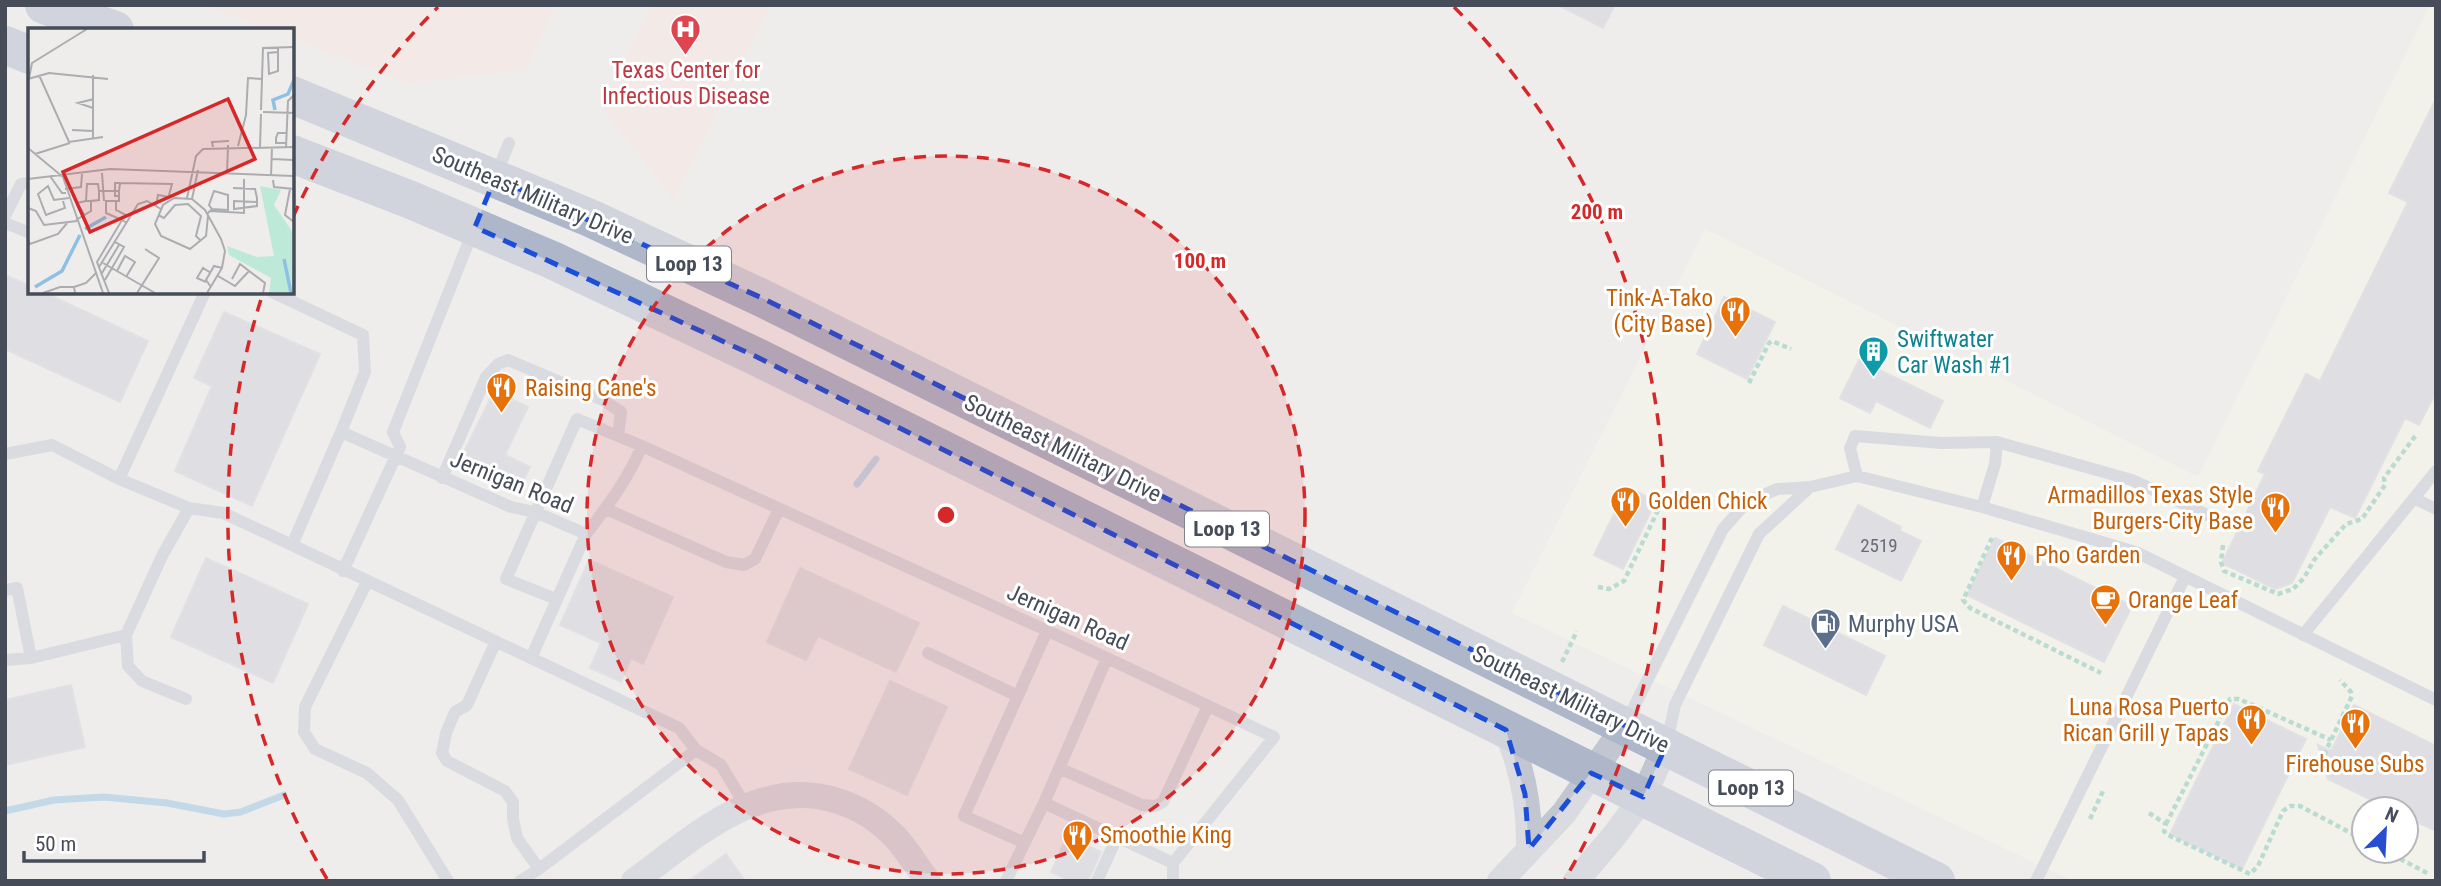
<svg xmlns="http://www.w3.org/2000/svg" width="2441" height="886" font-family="'Roboto Condensed',sans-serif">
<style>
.commercial{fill:#f9f8e6;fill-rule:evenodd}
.medical{fill:#f8e5dd}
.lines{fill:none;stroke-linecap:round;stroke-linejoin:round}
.stream{stroke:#8ec0e3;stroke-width:7}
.building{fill:#cccdd4;stroke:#d1d1d8;stroke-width:2}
.path{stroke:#79c5af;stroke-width:4.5;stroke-dasharray:5 3.5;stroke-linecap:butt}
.service{stroke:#c1c6d1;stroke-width:12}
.minor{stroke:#c1c6d1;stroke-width:26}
.primary{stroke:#aeb6c9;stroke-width:38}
.marked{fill:none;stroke:#1d4ed8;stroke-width:5;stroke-dasharray:14 9;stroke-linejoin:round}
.ring{fill:none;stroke:#d62828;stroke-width:3.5;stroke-dasharray:12 9}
.labels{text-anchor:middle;stroke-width:6;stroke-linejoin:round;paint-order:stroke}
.number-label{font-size:19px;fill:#686c77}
.shield{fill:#fff;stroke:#7e828a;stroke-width:2}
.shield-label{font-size:21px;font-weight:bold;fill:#464c58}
.health-label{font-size:23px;fill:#be3a42;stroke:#fff}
.street-label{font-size:23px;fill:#464c58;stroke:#fff}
.food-label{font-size:23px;fill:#c56008;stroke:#fff;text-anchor:start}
.culture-label{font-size:23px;fill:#0d838f;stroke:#fff;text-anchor:start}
.service-label{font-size:23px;fill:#4e5e75;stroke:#fff;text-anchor:start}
.inset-river{fill:none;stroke:#8ec0e3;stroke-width:3.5}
.inset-road{fill:none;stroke:#abadb1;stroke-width:2}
.view{fill:#d62828;fill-opacity:0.15;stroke:#d62828;stroke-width:3.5}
.inset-edge{fill:none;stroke:#464c58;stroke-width:3.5}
.centre{fill:#d62828;stroke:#fff;stroke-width:3.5}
.ring-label{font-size:21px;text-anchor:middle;font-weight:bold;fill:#d62828;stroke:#fff;stroke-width:6;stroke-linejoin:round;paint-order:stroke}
</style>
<rect width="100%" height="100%" fill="#efedec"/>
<path class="commercial" d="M2430,5H2436V881H2073L1512,613L1705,229L2198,477ZM2364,809H2406V851H2364Z"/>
<path class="medical" d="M204,5H557L525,71L408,83L292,39V30H268Z
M652,5H771L674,201L601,107Z"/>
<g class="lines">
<path class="stream" d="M857,484L876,459
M5,811L54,800L104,797L167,803L224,814L241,812L284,795"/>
</g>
<path class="building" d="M1558,5H1615L1603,28Z
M2436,99V392L2419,425L2405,418L2355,518L2330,507L2292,583L2275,589L2222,563L2265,474L2258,471L2306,374L2320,381L2408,202L2389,193Z
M5,275L30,286V292H43L148,341L120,402L5,349Z
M1724,297L1775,322L1747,379L1697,354Z
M224,312L320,354L252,506L175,471L212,386L194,378Z
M1859,360L1943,401L1930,428L1876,401L1870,413L1840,398Z
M494,391L528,407L505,455L530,467L521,486L461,458Z
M1627,487L1656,501L1623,569L1594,555Z
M1858,505L1901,527L1900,531L1921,541L1901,581L1836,549Z
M1995,538L2132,606L2104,662L1967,595Z
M206,558L308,604L273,683L171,637Z
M589,560L673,597L643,664L631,658L621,682L590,668L601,643L560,625Z
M800,568L919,623L896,672L818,636L806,660L767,642Z
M1783,606L1885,656L1866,695L1764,645Z
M890,681L947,707L907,795L849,769Z
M71,685L85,747L5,765V700Z
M2234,704L2306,739L2242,869L2170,834Z
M2354,705L2436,746V831L2406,817V809H2390L2328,779L2318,745L2331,751Z
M1067,836L1101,852L1088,881H1070L1051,872Z
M726,854L745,881H689Z"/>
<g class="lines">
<path class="path" d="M1749,383L1769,343L1772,341L1791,349
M1992,538L1963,600L1970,608L2101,673
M2223,545L2221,562L2224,571L2278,594L2293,589L2304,578L2314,560L2346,524L2362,519L2385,485L2384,478L2416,435
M1598,587L1609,589L1624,581L1662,502
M1562,662L1577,631
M2324,755L2352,696L2351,692L2340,680
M2149,813L2166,824L2164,831L2166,834L2250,874L2258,866L2283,811L2290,806H2300L2364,840
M2090,819L2103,791L2106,792
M2166,824L2230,699H2239L2331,740
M2385,851L2429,874"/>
<path class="service" d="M496,175L509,143
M5,216L21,184L30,183
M5,223L30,233
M272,292L363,335L365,372L341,432
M5,454L52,445L119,479
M1857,476L1850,448L1855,436L1941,443L1997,442
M442,478L486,377L498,364L508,360L603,400L621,412L618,436
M2414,498L2436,509
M1982,507L1995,464L1997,442L2132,480L2214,518
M189,508L119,479L205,292
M606,509L726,562L744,565L755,559L779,509
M292,545L531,658L586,534
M343,571L400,447L393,432L473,231
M367,582L305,707L304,732L315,749L367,773L398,800L448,881
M5,590L17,588L31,658
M556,599L506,579L577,419L642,446
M126,635L128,666L142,681L186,699
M2303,635L2436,471
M496,641L467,705L455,712L446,733L442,753L447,761L505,791L513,802V819L517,838L539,869L520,881
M928,653L1018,696
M531,658L679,728L696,750
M5,660L31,658L126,635L162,556L189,508L223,513L292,545L341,432L511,507L535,512L586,534C607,507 628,479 642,446L1107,658L1274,737L1173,863
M1626,723L1723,529L1747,502L1777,489L1810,487L1857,476L1982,507L2136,552L2436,700
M1667,742L1675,705L1759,534L1810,487
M1059,768L1142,805L1155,806L1163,802L1208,706
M1044,803L1107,658
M1025,843L964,816L1047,631
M539,869L696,750L721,765L745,805
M1006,881L1044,803L1173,863V881
M1097,881L1117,837
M2036,881L2185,577"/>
<path class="minor" d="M1506,730C1523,769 1530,808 1529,849
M634,881C694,838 758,775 838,801C860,808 880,821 896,838C908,851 917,867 928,881
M1500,881L1564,813L1624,727
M1576,881L1614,836L1643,797L1666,746"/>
<path class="primary" d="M44,5L115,30
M5,45L30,55
M292,95L590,218L762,298L1936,881
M292,154L411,200L552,260L757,357L1812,881"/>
</g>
<path d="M0 0H2441V886H0ZM495,178L762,298L1666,746L1643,797L1591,773L1529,849L1525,794L1506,730L757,357L475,227Z" fill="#efedec" fill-opacity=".55" fill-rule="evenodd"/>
<path class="marked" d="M495,178L762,298L1666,746L1643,797L1591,773L1529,849L1525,794L1506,730L757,357L475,227Z"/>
<circle cx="946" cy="515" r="359" fill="#d62828" fill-opacity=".12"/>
<g class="ring">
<circle cx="946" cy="515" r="359"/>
<path d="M327 879A718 718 0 0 1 263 293M293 217A718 718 0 0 1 438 7M1454 7A718 718 0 0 1 1565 879"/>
</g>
<defs>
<symbol id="hospital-pin" viewBox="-11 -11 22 30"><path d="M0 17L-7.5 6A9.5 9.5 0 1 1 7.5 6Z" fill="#e0444e" stroke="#fff"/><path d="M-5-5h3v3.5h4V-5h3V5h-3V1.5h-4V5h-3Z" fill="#fff"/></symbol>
<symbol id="restaurant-pin" viewBox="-11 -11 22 30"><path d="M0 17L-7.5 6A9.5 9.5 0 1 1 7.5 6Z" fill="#e8710a" stroke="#fff"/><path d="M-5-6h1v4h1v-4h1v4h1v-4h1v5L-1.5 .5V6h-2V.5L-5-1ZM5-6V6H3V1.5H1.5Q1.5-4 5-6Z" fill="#fff"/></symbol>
<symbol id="building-pin" viewBox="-11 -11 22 30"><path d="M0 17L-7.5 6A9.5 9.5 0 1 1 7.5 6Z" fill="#0f9aa8" stroke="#fff"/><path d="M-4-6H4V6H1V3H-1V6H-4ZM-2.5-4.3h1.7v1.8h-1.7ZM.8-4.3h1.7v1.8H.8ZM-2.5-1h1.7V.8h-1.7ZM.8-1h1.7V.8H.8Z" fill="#fff"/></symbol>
<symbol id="cafe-pin" viewBox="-11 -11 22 30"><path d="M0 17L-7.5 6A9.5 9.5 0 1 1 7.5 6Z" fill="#e8710a" stroke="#fff"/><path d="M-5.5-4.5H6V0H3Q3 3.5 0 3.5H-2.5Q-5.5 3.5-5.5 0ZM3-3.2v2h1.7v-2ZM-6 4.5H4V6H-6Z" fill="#fff"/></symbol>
<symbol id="fuel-pin" viewBox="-11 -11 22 30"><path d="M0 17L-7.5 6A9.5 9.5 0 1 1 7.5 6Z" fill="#5c6f8a" stroke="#fff"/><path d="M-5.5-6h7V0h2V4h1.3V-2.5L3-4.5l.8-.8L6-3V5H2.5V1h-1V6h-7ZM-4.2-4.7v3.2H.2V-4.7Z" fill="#fff"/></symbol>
</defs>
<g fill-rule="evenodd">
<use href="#hospital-pin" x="668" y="12" width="35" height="47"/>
<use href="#restaurant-pin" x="1718" y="294" width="35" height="47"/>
<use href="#building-pin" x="1856" y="334" width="35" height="47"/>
<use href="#restaurant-pin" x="484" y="370" width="35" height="47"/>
<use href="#restaurant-pin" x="1608" y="484" width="35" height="47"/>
<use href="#restaurant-pin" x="2258" y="490" width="35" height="47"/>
<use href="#restaurant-pin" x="1994" y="538" width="35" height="47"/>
<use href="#cafe-pin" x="2088" y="582" width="35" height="47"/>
<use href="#fuel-pin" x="1808" y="606" width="35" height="47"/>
<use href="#restaurant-pin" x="2234" y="702" width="35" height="47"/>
<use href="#restaurant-pin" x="2338" y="706" width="35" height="47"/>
<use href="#restaurant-pin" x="1060" y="818" width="35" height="47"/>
</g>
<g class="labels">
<g class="number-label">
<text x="1879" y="552">2519</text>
</g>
<g class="shield">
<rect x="647" y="246.5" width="84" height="35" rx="5"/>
<rect x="1185" y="511.5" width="84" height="35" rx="5"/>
<rect x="1709" y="770.5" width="84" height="35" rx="5"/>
</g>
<g class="shield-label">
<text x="689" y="271">Loop 13</text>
<text x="1227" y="536">Loop 13</text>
<text x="1751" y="795">Loop 13</text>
</g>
<g class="health-label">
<text x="686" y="78">Texas Center for<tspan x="686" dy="26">Infectious Disease</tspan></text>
</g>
<g class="street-label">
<text transform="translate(533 195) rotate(23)" y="8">Southeast Military Drive</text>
<text transform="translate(1063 448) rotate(26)" y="8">Southeast Military Drive</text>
<text transform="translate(512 482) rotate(22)" y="8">Jernigan Road</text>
<text transform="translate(1068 617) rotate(24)" y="8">Jernigan Road</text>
<text transform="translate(1571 699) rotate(26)" y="8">Southeast Military Drive</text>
</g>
<g class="food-label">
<text x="1713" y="306" text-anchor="end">Tink-A-Tako<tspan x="1713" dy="26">(City Base)</tspan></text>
<text x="525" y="396">Raising Cane's</text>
<text x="2253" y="503" text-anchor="end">Armadillos Texas Style<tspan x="2253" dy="26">Burgers-City Base</tspan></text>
<text x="1648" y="509">Golden Chick</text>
<text x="2035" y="563">Pho Garden</text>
<text x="2128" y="608">Orange Leaf</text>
<text x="2229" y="715" text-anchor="end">Luna Rosa Puerto<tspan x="2229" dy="26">Rican Grill y Tapas</tspan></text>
<text x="2355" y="772" text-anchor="middle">Firehouse Subs</text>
<text x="1100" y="843">Smoothie King</text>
</g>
<g class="culture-label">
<text x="1897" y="347">Swiftwater<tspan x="1897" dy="26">Car Wash #1</tspan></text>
</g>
<g class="service-label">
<text x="1848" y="632">Murphy USA</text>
</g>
</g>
<g transform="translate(28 28)">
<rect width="266" height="266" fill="#efedec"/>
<path d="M232,158L253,162L246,177L266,206V265H241L243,250L201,227L199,218L229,229L246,228Z" fill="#bdead8"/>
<path class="inset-river" d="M247,82L245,72L260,66L266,52M57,201L78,189M256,231L263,265M7,259L34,243L52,207"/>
<path class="inset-road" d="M250,19V43L241,46L240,25L250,24M11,47L41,114L75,109M65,47V111M1,50L4,35L59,1M0,51L21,45L80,51M65,80L50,75L66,71M233,82L235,20L266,19M235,84L266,85M44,102L66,103M258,115H248V110L250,105H259M210,118L218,87L220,50L234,51M185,119L184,114L201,113M232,119L233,86M0,120L35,149L75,265M258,120L260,73L266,67M7,126L42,115M244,131L266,132M74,145L76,173M199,146L200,117M22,148L34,165H38M243,148L244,119M0,151L82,141L266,148M245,152L246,159L266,161M205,160L227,161L229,170V178L206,181V173L229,174M37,161L53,159L54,146M262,161L257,187L266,194M91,168H87V155H92M159,170L168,128L175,121L266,119M164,171L170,142M35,173L37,180L18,187L10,166L20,158L26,172L41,170M63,173H58L59,156H70L71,163M77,173H91V163M78,173V185L94,192M88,173V182L98,187L94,192M128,178L130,167L141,169M0,180L8,183L16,197L49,193M182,183L216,185V151M179,186L184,181L200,182V167L186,163L181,177L184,181M130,187L136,190L147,177L160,176L173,188L168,208L173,213M57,188L49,175L58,173M48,192L63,183V173L71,172V163H91L92,155L144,156L141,167M0,212L2,216L30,206L40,194M75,235L127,265M71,239L110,176L119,173L133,181M89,243L97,228L107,234L98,249M74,245L91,217M190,248L207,258L221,243M204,251L212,236L237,255L235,265M77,252L96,219L87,214M178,254L169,250L175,240L183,245M46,259L58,255L68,245M183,259L178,252L186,238L194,240M15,265L32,259H46L47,265M81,265L69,234L94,192L99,195M109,265L131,230L117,221M179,265L194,240L197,223L193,211L177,182L164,171L146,170L135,177L127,196L133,208L162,221L178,208L180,188"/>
<path class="view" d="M200,71L227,131L62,204L35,144Z"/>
<rect width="266" height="266" class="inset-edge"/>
</g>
<circle cx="946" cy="515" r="10" class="centre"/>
<g class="ring-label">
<text x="1597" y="219">200 m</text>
<text x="1200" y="268">100 m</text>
</g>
<rect width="2441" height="886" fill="none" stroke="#464c58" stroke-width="14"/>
<g transform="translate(2385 830) rotate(24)"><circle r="33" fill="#ffffff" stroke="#b5b7bc" stroke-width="2"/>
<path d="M0-5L12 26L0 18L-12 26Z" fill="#284ecd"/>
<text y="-10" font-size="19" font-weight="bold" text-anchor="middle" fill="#464c58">N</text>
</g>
<path d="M24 851v10h180v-10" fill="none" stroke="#464c58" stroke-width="3.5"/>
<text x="35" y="851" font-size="21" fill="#464c58" stroke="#ffffff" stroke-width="5" paint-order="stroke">50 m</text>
</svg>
